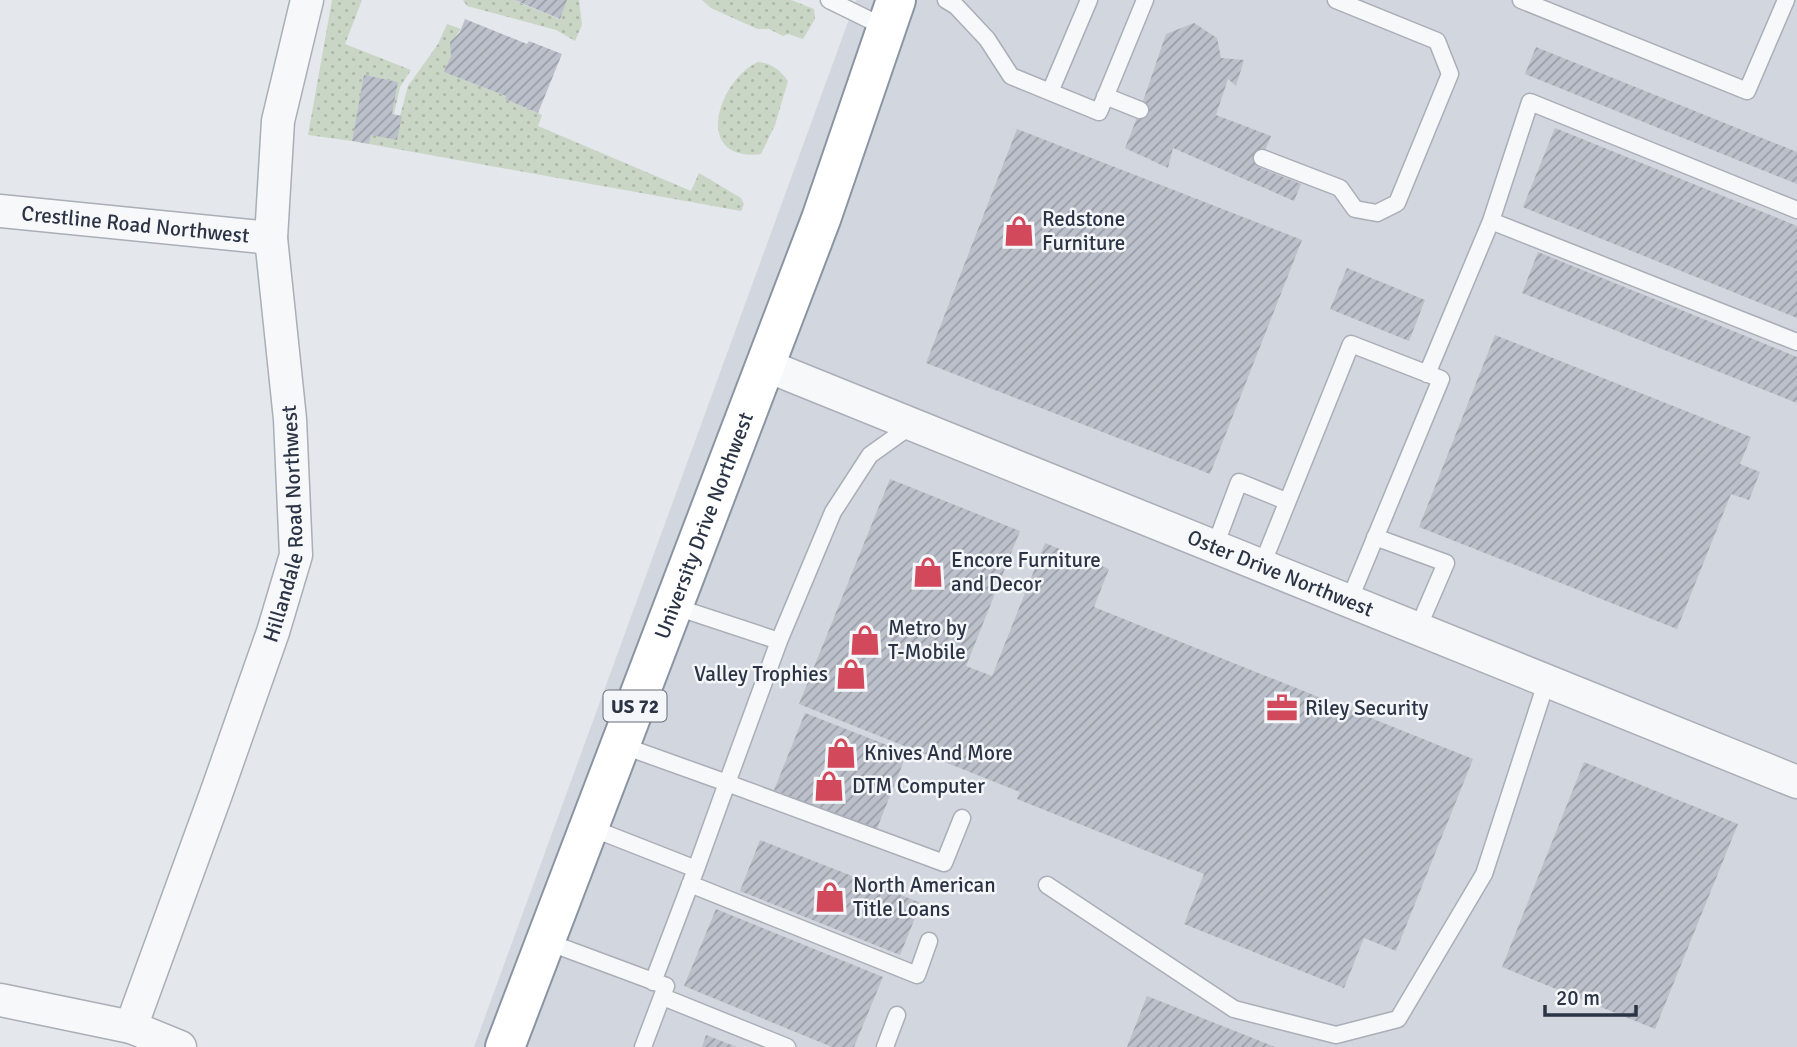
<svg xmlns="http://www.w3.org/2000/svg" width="1797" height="1047" font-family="Signika,sans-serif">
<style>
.built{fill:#d2d6de}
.grass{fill:url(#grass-dots)}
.building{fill:url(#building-hatch)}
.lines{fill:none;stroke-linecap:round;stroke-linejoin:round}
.lane-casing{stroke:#a9aeb7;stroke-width:19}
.street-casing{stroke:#a9aeb7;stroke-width:35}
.highway-casing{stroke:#8b94a3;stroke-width:42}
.lane{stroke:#f7f8fa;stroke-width:16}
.street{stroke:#f7f8fa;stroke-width:32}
.highway{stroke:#fff;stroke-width:38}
.labels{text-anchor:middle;stroke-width:5;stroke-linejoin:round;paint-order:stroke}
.shield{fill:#f4f6f9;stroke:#676e7b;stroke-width:2}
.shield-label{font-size:19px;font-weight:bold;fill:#2b3445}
.poi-label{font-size:21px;fill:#2b3445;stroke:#f4f6f9;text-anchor:start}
.street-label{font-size:21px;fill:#2b3445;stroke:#f4f6f9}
</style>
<defs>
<pattern id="grass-dots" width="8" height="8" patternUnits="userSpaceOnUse" patternTransform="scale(1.75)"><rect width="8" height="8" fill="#c9d6c5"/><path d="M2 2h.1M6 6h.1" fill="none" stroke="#adb8ab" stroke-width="1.8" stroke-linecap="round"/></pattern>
<pattern id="building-hatch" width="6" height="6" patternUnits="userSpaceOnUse" patternTransform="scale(1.75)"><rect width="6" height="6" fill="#bbc0ca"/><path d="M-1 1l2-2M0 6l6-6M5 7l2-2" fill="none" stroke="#989da6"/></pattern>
</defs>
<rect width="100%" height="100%" fill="#e4e7ec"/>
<path class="built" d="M856,0H1797V1047H474Z"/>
<path class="grass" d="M332,0H362L345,44L411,70L400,87L394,114H392L398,82L365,76L352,141L308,135Z
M463,0H513L559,19L567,0H579L582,25L575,41L556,30L467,6Z
M702,0H791L814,9L815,19L803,39L788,34L783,36L769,29H758L744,23L711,8Z
M447,24L461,29L451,42V56L445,72L506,96L505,99L538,113L542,115L538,126L691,191L699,173L741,198L744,204L741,211L369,144L371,135L401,116H400L408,86L438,44Z
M758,62C771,63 780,70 788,81L775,125L761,154C691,162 719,79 758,62Z"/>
<path class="building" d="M514,0H567L560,19Z
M465,19L527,44L529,41L562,54L538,113L505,99L506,96L444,72L451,56L450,42L460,32Z
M1194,23L1217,38L1221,58L1244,60L1236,86L1228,79L1216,115L1271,136L1258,167L1301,184L1294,201L1173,148L1168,168L1125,148L1140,110L1166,34Z
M1536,47L1797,152V184L1525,74Z
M364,75L398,82L392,114L402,116L397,140L371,135L369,144L352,141Z
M1555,128L1797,226V318L1523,207Z
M1017,129L1302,240L1210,474L926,363Z
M1538,252L1797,357V403L1522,293Z
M1347,268L1425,300L1409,341L1330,309Z
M1495,335L1751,437L1740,464L1760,472L1749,500L1731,494L1677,629L1419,527Z
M890,479L1020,531L966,666L992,676L1045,543L1109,569L1094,607L1473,759L1396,951L1364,938L1344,988L1184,924L1204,874L1017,799L1020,792L799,704Z
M805,713L907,753L876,831L774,790Z
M1584,762L1738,824L1655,1029L1502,967Z
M760,840L921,903L900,955L740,891Z
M716,909L883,977L854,1047H832L684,986Z
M1147,996L1275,1047H1127Z
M706,1035L737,1047H702Z"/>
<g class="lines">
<defs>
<path id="lane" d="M829,0L886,28
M946,0L956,6L987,39L1011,76L1099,112L1145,0
M1521,0L1747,91L1786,0
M1050,92L1089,0
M1105,96L1140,110
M1262,158L1340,188L1355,209L1377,213L1397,203L1450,74L1437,41L1336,0
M1491,221L1797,342
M1427,374L1491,221L1530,102L1797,210
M1375,537L1446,563L1418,628
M1215,546L1239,482L1286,501
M1262,565L1351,344L1441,379L1349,601
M673,606L779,641
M621,745L727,783L779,641L833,512L870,455L912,425
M589,827L696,869L653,982
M696,869L727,783L944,863L962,818
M690,884L917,975L929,941
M1047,885L1234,1009L1336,1035L1398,1019L1484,874L1547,680
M545,941L666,986L643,1047
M663,997L787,1047
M885,1047L897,1015"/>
<g id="street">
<path id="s1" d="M0,211L271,238"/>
<path id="s2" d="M765,365L1797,782"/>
<path d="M0,1000L131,1027L180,1047"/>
<path id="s3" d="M131,1027L216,794L273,632L296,555L290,419L271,238L278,121L307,0"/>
</g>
<g id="highway">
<path id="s4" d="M505,1047L821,219L896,0"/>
</g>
</defs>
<use href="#lane" class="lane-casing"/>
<use href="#street" class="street-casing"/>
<use href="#highway" class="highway-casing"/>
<use href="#lane" class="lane"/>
<use href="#street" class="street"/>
<use href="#highway" class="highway"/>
</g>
<defs>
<symbol id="shop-bare" viewBox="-9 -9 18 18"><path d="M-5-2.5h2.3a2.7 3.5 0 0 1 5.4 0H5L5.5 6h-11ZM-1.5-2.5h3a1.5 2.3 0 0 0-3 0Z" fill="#d1495b" stroke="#f4f6f9" stroke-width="2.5" paint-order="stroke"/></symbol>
<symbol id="office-bare" viewBox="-9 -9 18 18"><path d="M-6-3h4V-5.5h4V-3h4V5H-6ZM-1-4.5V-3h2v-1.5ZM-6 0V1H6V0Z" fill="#d1495b" stroke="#f4f6f9" stroke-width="2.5" paint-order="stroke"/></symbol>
</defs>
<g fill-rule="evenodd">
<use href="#shop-bare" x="997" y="209" width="44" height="44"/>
<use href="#shop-bare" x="906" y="550" width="44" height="44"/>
<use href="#shop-bare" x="843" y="618" width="44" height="44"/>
<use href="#shop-bare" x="829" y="652" width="44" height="44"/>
<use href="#office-bare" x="1260" y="686" width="44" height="44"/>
<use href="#shop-bare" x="819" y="731" width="44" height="44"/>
<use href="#shop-bare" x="807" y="764" width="44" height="44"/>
<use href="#shop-bare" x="808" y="875" width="44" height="44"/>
</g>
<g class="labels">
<rect class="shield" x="603.5" y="690.5" width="63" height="31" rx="5"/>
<g class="shield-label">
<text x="635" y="713">US 72</text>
</g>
<g class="poi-label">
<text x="1042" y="226">Redstone<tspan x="1042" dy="24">Furniture</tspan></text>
<text x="951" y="567">Encore Furniture<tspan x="951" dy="24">and Decor</tspan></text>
<text x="888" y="635">Metro by<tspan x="888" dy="24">T-Mobile</tspan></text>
<text x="828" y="681" text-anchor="end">Valley Trophies</text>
<text x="1305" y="715">Riley Security</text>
<text x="864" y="760">Knives And More</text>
<text x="852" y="793">DTM Computer</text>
<text x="853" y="892">North American<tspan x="853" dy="24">Title Loans</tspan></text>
</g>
<g class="street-label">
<text dy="7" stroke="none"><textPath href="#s1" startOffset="136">Crestline Road Northwest</textPath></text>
<text dy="7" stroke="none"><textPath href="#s3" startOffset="530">Hillandale Road Northwest</textPath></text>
<text dy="7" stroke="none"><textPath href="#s4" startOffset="558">University Drive Northwest</textPath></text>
<text dy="7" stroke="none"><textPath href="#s2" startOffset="556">Oster Drive Northwest</textPath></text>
</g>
</g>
<path d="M1545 1005v10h91v-10" fill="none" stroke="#2b3445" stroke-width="3.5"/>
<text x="1556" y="1005" font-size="21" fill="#2b3445" stroke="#f4f6f9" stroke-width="5" paint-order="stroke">20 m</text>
</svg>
